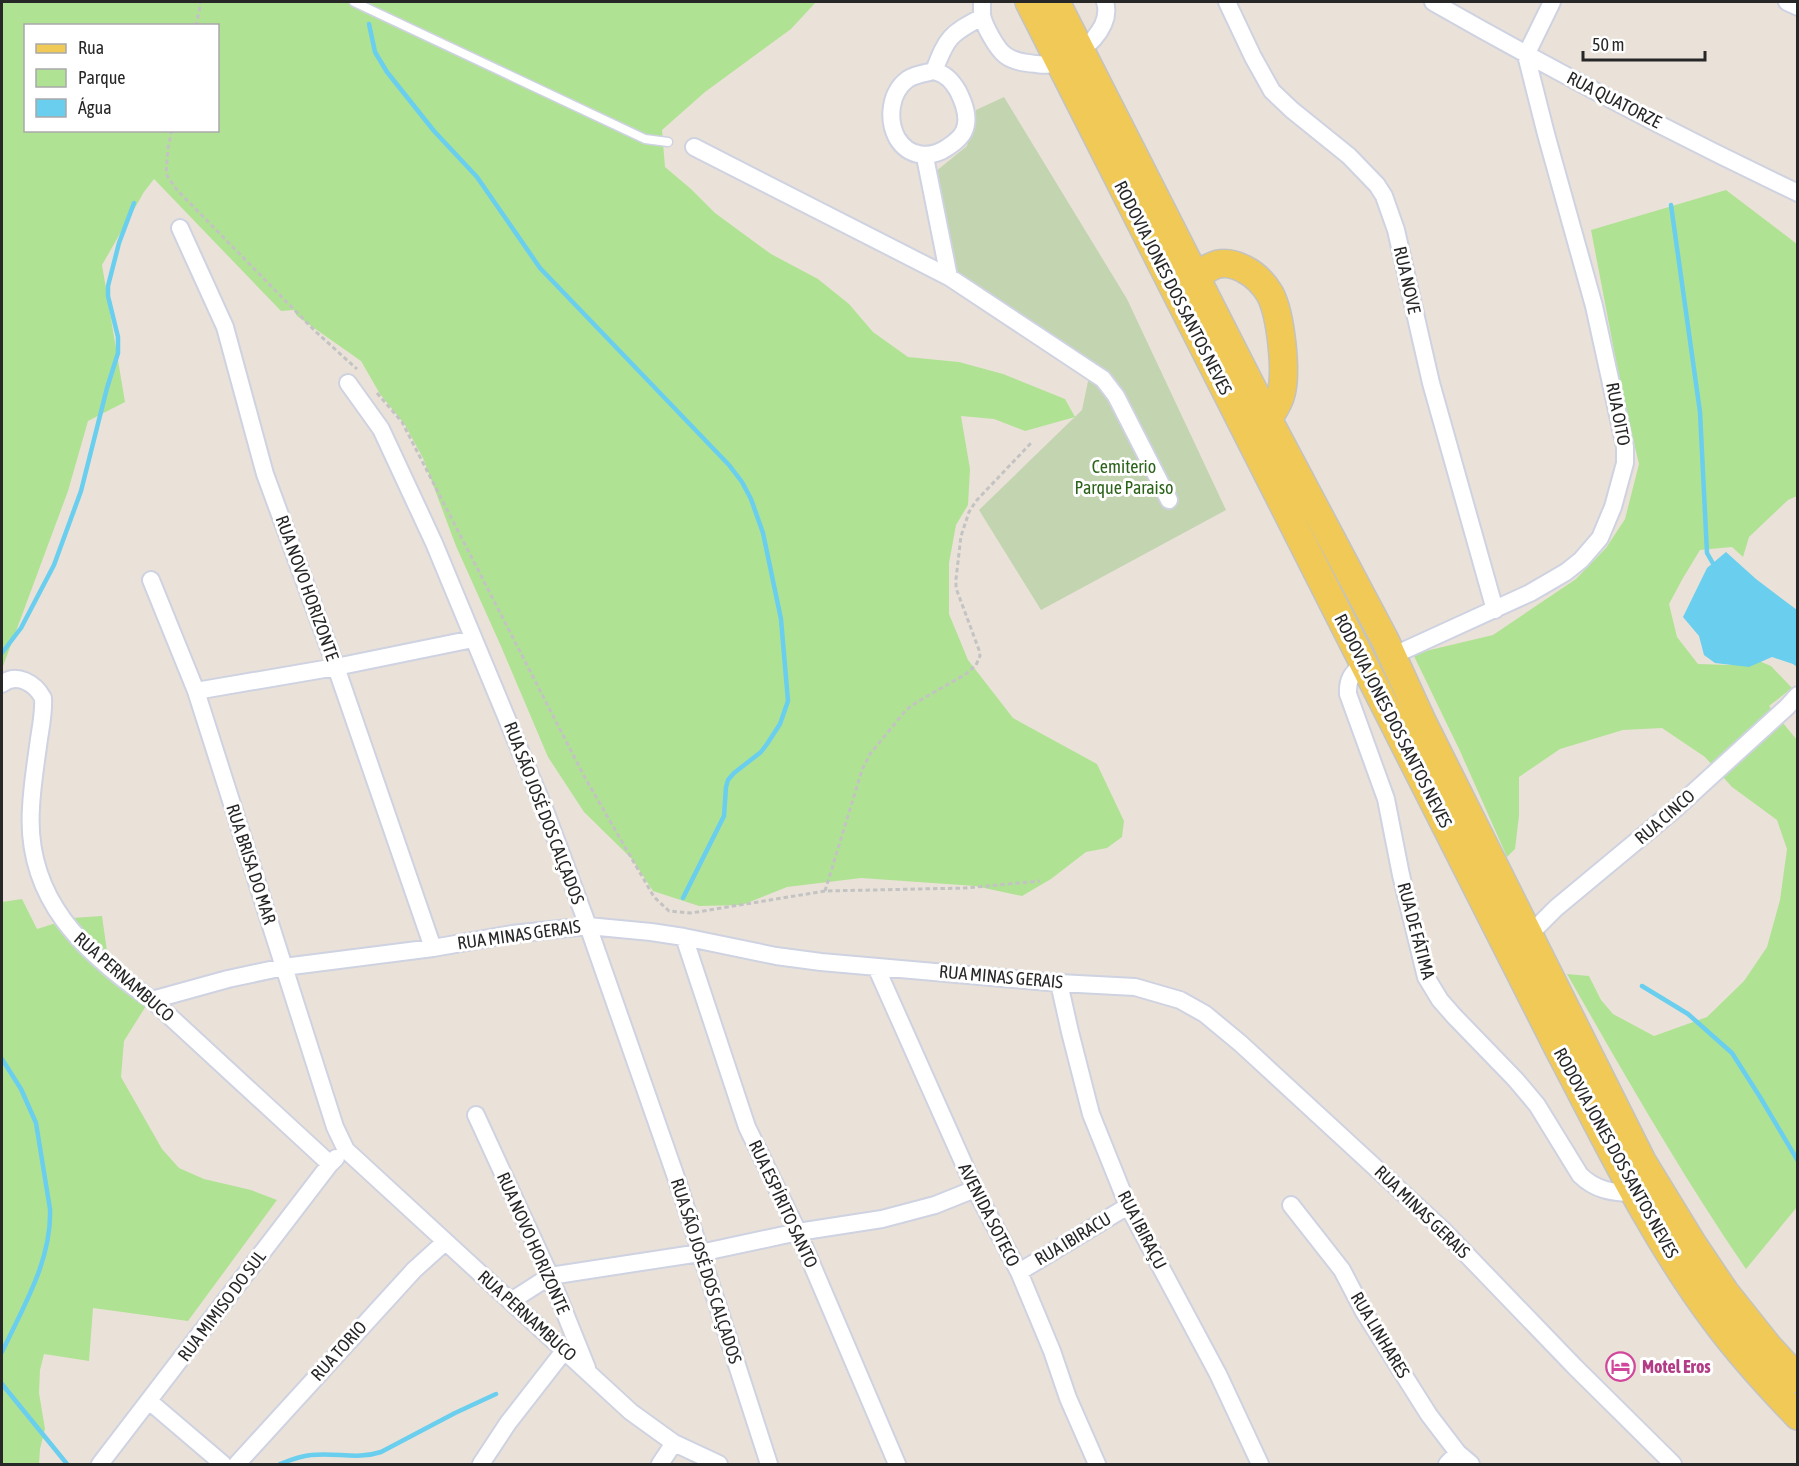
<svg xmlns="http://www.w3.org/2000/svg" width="1799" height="1466" font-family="'Asap Condensed',sans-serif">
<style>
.green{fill:#b0e294;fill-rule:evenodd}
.cemetery{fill:#c2d4b0}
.water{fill:#6aceee}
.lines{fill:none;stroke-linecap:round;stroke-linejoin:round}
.stream{stroke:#6aceee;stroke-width:4.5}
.service-casing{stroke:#ced2e1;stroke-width:11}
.minor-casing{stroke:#ced2e1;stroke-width:20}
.primary-casing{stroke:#c3c3c3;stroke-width:30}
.path{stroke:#c3c3c3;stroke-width:3;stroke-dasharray:4.5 3;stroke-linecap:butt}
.service{stroke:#fff;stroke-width:8}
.minor{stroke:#fff;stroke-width:16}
.primary{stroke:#f0c957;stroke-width:27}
.labels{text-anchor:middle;stroke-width:6;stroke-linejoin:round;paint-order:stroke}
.street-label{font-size:18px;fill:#272727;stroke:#fff}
.park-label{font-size:18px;fill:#2a6319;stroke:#fff}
.hotel-label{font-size:18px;font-weight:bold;fill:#b23c85;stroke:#fff;text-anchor:start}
</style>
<rect width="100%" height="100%" fill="#eae2d8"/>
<path class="green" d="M2,2H816L791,29L705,92L662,130L665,167L691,189L715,213L771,254L818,279L849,304L873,332L908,357L959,362L1003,374L1065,399L1075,417L1025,431L994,419L961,416L970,469L968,505L956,525L949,563V614L968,660L1013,718L1097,764L1124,821L1122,837L1107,848L1086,852L1051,879L1022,896L975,886L861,878L787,887L742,905L699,906L653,891L632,859L584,812L548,757L500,644L456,546L423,458L405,425L380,394L361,361L297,316L294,310L281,311L154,179L144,192L102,265L125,402L88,421L68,491L2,669ZM26,26H218V130H26Z
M1726,190L1797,244V496L1788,500L1749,537L1743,557L1732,547L1700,550L1683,578L1669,604L1677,637L1698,664L1730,665L1759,661L1771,666L1792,688L1769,706L1797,740V1207L1746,1269C1681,1174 1624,1074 1567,974L1589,976L1601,1000L1613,1014L1654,1036L1707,1017L1744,981L1767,947L1780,900L1787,849L1777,820L1732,787L1705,757L1662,728L1623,730L1560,749L1519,777V816L1515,849L1507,857L1460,751L1413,654L1493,635L1576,579L1606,548L1625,519L1639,464L1623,397L1591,230Z
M22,899L37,929L72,918L102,916L110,972L149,1001L124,1041L121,1077L162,1149L179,1168L204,1179L251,1190L277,1200L188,1321L93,1308L89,1361L44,1354L40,1370L39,1393L45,1429L40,1449L39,1464H2V902Z"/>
<path class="cemetery" d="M1004,97L1127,299L1226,510L1041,610L979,510L1082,410L1091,367L957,281L935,172L967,146L976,110Z"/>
<path class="water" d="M1726,552L1756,579L1797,610V667L1793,664L1772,657L1749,667L1715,663L1704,655L1699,636L1683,617L1707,568Z"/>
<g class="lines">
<path class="stream" d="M369,24L375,52L387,72L434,131L477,177L540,268L729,465L742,482L751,499L763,533L781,619L788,701L780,724L767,744L761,752L734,773L728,780L726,787L724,816L683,898
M1671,205L1700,412L1707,553L1715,567
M2,653L21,628L54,565L81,491L107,388L118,353V337L108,296V286L119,243L134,203
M1642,986L1688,1014L1732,1053L1760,1097L1798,1161
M2,1059L21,1089L36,1123L50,1209C52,1260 23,1307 2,1352
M2,1384L67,1464
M280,1464C290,1460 300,1456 311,1455C336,1452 357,1460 381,1452L455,1413L496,1394"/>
<defs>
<path id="service" d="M354,2L645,139L668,142"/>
<path id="minor" d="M982,2C982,6 982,11 982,15C984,26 997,49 1005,55C1014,62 1026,63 1036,64C1043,65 1053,65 1059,63C1082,55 1113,27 1105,2
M1227,2L1253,57L1272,91L1292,110L1349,156L1377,185L1384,196L1396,230L1431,383L1495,610
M1433,2C1552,70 1674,134 1798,193
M1787,2L1798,7
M1526,55L1552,2
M934,71C946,74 952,81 958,91C964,103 970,118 964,131C961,138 954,143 948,147C931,159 909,158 897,138C887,119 890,92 908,79C916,74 926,73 934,71Z
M934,71C947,37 950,34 982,17
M694,147L949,277L1103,379L1116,396L1169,500
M925,157L949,277
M180,228L225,327L265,474L336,667L433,948
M348,383L381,429L434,543L546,813L588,926L678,1183L769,1464
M151,580L196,691L335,1127L346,1150L631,1412L674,1443L719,1464
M1392,656L1530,593L1566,572L1581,560L1600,538L1613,507L1625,463V447L1594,306L1546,134L1526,55
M1364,662C1353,673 1347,678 1348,694L1386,799L1401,875L1426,977L1440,1000L1454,1016L1516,1080L1537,1105L1580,1175C1595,1190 1613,1193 1633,1193
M2,684C16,672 35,683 43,698C44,711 41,726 39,739C36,762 32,785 31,808C25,898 83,952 152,1000L330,1164
M196,691L336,667L473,639
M1529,935L1556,908L1674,810L1787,707L1798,695
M684,937L747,1127L798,1232L897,1464
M876,967L975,1189L1019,1272L1052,1351L1068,1398L1097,1464
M1059,983L1070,1032L1091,1114L1128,1206L1218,1374L1260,1464
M152,1000L228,979L284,967L433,948L512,934L588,926L651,932L684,937L776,956L821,962L1059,983L1135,987L1180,1000L1205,1014L1240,1043L1442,1229L1575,1367L1673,1464
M476,1115L550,1276L587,1368
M1291,1205L1342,1270L1364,1312L1429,1415L1458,1453L1471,1464
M1019,1272L1128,1206
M511,1301L550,1276L700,1253L798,1232L882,1219L935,1205L975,1189
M149,1401L223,1464
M100,1464L330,1164L336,1158
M237,1464L414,1270L445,1242
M481,1464L508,1423L564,1351
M660,1464L674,1443
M1447,1464L1458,1453"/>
<path id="primary" d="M1029,2L1559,1050C1607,1141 1652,1236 1714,1319C1739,1353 1768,1385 1798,1416
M1056,2L1268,419L1385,640L1422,721L1642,1161L1694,1246L1725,1292L1768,1346L1798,1379
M1184,289C1193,281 1202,270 1213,266C1222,261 1235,264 1244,269C1254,274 1264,284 1270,294C1281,315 1287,372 1281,394C1279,403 1273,411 1268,419"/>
</defs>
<use href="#service" class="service-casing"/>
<use href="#minor" class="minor-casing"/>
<use href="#primary" class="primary-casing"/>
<path class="path" d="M196,26L201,2
M172,130L168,148L166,174L177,190L316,332L357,369
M377,393L402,422L584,776L654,897L669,911L691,913L825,891L966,888L1040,881
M825,891L862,770L870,754L906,710L917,702L966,674L976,665L980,656L979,650L956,588V579L961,536L969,512L976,501L1032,442"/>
<use href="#service" class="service"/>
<use href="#minor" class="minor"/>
<use href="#primary" class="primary"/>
</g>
<defs>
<symbol id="hotel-ring" viewBox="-11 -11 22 22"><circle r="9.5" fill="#fff" stroke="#d1479c" stroke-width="1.5"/><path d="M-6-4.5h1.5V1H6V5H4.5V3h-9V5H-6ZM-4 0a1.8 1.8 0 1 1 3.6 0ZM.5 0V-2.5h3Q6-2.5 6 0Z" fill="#d1479c"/></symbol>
</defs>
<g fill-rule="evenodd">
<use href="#hotel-ring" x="1604" y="1350" width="33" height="33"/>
</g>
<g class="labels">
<g class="street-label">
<text transform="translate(1614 100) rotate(27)" y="6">RUA QUATORZE</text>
<text transform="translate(1407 280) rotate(77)" y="6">RUA NOVE</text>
<text transform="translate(1173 288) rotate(63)" y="6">RODOVIA JONES DOS SANTOS NEVES</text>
<text transform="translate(1618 414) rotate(79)" y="6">RUA OITO</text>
<text transform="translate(307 588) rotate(70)" y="6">RUA NOVO HORIZONTE</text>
<text transform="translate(1393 721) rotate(63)" y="6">RODOVIA JONES DOS SANTOS NEVES</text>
<text transform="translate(544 813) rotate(69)" y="6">RUA SÃO JOSÉ DOS CALÇADOS</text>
<text transform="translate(1665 817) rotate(-41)" y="6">RUA CINCO</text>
<text transform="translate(251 864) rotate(72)" y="6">RUA BRISA DO MAR</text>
<text transform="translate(1416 931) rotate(75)" y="6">RUA DE FÁTIMA</text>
<text transform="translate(519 935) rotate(-8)" y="6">RUA MINAS GERAIS</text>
<text transform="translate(124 977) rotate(41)" y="6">RUA PERNAMBUCO</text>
<text transform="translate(1001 977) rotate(5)" y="6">RUA MINAS GERAIS</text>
<text transform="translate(1616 1153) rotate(61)" y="6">RODOVIA JONES DOS SANTOS NEVES</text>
<text transform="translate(783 1204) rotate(65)" y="6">RUA ESPÍRITO SANTO</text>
<text transform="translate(1422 1212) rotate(44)" y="6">RUA MINAS GERAIS</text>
<text transform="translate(989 1215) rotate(63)" y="6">AVENIDA SOTECO</text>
<text transform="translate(1142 1230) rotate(63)" y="6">RUA IBIRAÇU</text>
<text transform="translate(1073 1239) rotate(-31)" y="6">RUA IBIRACU</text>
<text transform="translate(533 1243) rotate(66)" y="6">RUA NOVO HORIZONTE</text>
<text transform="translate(706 1271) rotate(72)" y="6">RUA SÃO JOSÉ DOS CALÇADOS</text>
<text transform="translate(222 1306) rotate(-53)" y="6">RUA MIMISO DO SUL</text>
<text transform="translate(527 1316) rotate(42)" y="6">RUA PERNAMBUCO</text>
<text transform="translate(1380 1335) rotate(59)" y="6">RUA LINHARES</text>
<text transform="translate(339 1351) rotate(-48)" y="6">RUA TORIO</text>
</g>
<g class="park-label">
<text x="1124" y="473">Cemiterio<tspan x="1124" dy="21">Parque Paraiso</tspan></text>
</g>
<g class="hotel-label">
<text x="1642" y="1373">Motel Eros</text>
</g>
</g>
<rect width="1799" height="1466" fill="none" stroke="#272727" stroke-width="6"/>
<rect x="24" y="24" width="195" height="108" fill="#ffffff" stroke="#a9a9a9" stroke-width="1.5"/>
<rect x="36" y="44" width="30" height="9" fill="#f0c957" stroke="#a9a9a9" stroke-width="1.5"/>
<text x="78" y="54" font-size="18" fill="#272727">Rua</text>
<rect x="36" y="69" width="30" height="18" fill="#b0e294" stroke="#a9a9a9" stroke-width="1.5"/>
<text x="78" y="84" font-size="18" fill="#272727">Parque</text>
<rect x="36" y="99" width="30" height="18" fill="#6aceee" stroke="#a9a9a9" stroke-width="1.5"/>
<text x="78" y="114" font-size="18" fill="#272727">Água</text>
<path d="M1583 51v9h122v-9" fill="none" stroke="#272727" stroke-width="3"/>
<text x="1592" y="51" font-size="18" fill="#272727" stroke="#ffffff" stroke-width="4.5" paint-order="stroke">50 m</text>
</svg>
